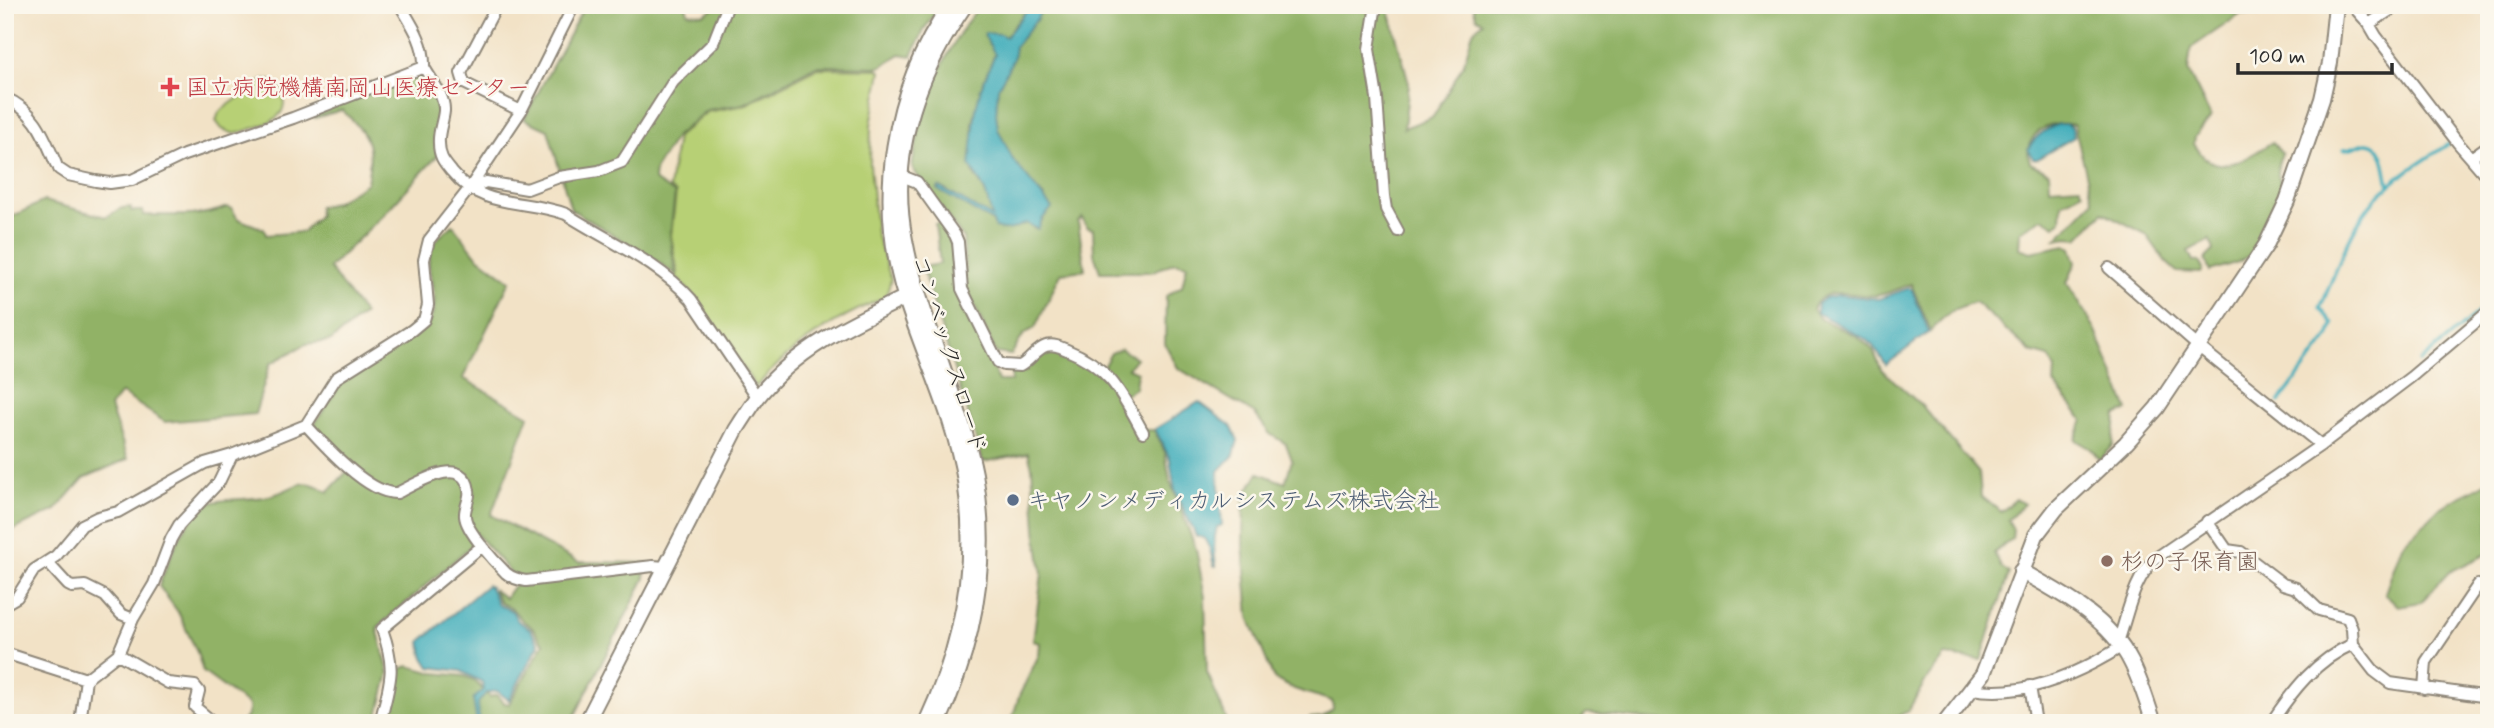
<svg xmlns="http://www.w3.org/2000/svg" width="2494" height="728" font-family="Mynerve,'Klee One',sans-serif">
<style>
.green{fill:#b7d075;stroke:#717e50;stroke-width:2}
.forest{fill:#91b266;stroke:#5e6e48;stroke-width:2}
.water{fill:#3dacba;stroke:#346c72;stroke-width:2}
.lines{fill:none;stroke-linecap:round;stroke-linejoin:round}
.stream{stroke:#3dacba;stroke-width:3.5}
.minor-casing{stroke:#8e8678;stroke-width:14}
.tertiary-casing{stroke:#8e8678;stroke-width:18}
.minor{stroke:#fff;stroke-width:10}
.tertiary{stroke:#fff;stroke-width:14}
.health-dot{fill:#e0444e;stroke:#fbf7ec;stroke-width:2.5}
.service-dot{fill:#5c6f8a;stroke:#fbf7ec;stroke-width:2.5}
.education-dot{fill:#8d6e63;stroke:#fbf7ec;stroke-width:2.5}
.labels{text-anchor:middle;stroke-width:5;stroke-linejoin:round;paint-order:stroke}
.health-label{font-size:23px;fill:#be3a42;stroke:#fbf7ec;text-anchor:start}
.street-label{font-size:23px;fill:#2b2b2b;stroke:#fbf7ec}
.service-label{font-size:23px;fill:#4e5e75;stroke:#fbf7ec;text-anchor:start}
.education-label{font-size:23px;fill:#785e54;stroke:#fbf7ec;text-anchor:start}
</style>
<rect width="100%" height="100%" fill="#fbf7ec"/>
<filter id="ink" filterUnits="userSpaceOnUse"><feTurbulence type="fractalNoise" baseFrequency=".0143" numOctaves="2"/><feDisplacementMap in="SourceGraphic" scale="14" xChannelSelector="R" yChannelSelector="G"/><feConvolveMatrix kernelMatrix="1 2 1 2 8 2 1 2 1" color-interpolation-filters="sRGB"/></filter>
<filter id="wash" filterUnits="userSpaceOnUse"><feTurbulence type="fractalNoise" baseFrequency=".00686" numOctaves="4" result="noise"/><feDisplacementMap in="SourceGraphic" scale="28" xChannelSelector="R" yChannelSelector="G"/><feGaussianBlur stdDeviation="1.57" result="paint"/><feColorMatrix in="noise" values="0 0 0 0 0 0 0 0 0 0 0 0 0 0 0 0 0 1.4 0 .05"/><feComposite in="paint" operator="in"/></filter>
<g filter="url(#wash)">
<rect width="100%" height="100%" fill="#f2e2c6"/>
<path class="green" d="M817,68L878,69L881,71L871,125L870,164L876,233L891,279L886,297C835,318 792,345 756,387L697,299L676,277L678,273L671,236L676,193L669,188L677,137L707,112L745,105Z
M264,79L274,82C280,87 284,94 284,102C285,124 250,128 234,134L222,129L216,121L219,112Z"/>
<path class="forest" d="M585,5H686L688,13L704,14L719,5H941L925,28L912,56L900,54L880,67L816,66L744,104L707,110L676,136L655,169L654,180L675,194L670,236L676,275L654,259L571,209L548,130L524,119Z
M980,5H1031L1012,28L995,53L981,88L973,123V173L985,191L993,218L940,187L938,189L993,222L1013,229L1026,223L1032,225L1034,229L1039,225L1046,214L1044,197L1021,173L1004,144L998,129L996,114L998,88L1013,59L1015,46L1037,19L1040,12L1060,5H1391L1389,10L1409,83L1404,128L1433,117L1464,63L1473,31L1483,22L1476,17L1473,5H2305L2298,15L2241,14L2191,48L2188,71L2211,117L2195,137L2194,144C2197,148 2201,155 2205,158C2227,175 2253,154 2272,142L2282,154C2276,166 2276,175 2283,187L2251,255L2238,262L2210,271L2205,259L2214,250L2210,240L2188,251L2193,261L2199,262L2203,269L2201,273L2177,272L2166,262L2146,234L2103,212L2078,238L2068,237L2056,239L2093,201L2074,125C2049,119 2021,135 2030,163L2049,172L2050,188L2080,186L2083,192L2062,203L2061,220L2055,226L2042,218L2020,231L2019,248L2031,252L2066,245L2071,248L2076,263L2067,283L2095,329L2128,410L2116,416L2113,446L2100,460L2091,449L2076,440L2083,420L2054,384L2055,369L2049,357L2031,352L1975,302C1955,307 1944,315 1931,331L1911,284C1901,288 1890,293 1879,295C1856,299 1825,281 1813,309L1820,319L1857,336L1873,350L1881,369L1923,407L1979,473L1981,496L2001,512L2016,499L2024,504L2008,520L2013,530L2012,539L1994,553L2001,567L2009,573L1981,660L1945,656L1926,680L1908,711L1893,719L1890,723H1682L1586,713L1578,723H1305L1310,718L1322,717L1333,709L1332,701L1294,689L1274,679L1249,617L1243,544L1244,495L1259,473L1285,483L1292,460L1286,444L1270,434L1255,414L1178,368L1165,344L1166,296L1182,286L1187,265L1175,262L1151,272H1100L1094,254L1093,229L1087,227L1082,218L1078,222L1085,270L1061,273L1035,328L1024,334L1011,355L996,353L966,287L963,238L912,168C920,108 942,53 980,5Z
M419,75C445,100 438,123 437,156L383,215L329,268L364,314L331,341L306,344L270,364L255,414L165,422L121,393L110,407L128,459L84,478L56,510L5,534V220L44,201L106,217L122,208L131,207V211H143L144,215C170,215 202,218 227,207L232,209L238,219L264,229L266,235L303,232L319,215L318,207L334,203L367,183C373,145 371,137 342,110L315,118L314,114Z
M941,223L953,249L956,285L990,356L998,381H1011L1012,370L1043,351L1057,350L1100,372L1111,353L1121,349L1136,358L1128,368L1137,372L1135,388L1120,398L1136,430H1154L1165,452L1170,481L1196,549L1205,597L1207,672L1228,723H1011L1019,696L1039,655L1040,643L1033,641L1042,573L1036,529L1032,467L1028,453L983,462L922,267L940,264L935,224Z
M453,225L477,256L510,281L463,378L529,416L491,515L578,562L648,563L644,573L645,578L571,723H384L400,669L409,666L434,673L464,676L474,680L490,697L496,695L504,703L509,704L544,643C537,638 538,635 533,629C528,623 529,626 523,621C511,609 518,611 500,603L493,589L505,598L515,584L517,577L510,572L476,534L472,545L377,628L389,673L376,723H242L248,714V705L203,672L197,652L178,612L159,586C168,562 186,510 214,502C233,497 255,501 273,495C299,487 300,475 328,492L353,465L334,450L314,425L341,383L428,324C446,296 419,273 433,244C437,237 447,231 453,225Z
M2489,481V553L2449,572L2421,602L2398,606L2385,593L2402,545L2440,508Z"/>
<path class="water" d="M1031,5H1060L1040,12L1037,19L1015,46L1013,59L998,88L996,114L998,129L1013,160L1052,208L1042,219L1038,229L1026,223C1015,228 1007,233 995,228L993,222L938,190L939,187L992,217L985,191L970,165L976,108L981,88L995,54L984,35L985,33L1000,34L1006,37Z
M2059,124H2066L2072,128L2074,137L2037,159H2033L2028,149C2034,137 2046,129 2059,124Z
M1909,288L1912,290L1929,332L1886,365L1873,346L1864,338L1817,313L1818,304L1825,298L1839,295L1879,299Z
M1199,402L1231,426L1238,440L1234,455L1218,472L1222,525L1217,527C1213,541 1214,552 1216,566H1214L1210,549L1204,538L1196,536L1175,491L1170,459L1155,429Z
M487,585L490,587L498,605L512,611L518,621L530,629L539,644L509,700L497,691L486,693L478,703L479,717L483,723H473L476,718L473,699L484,690L482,682L461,671L430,667L423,656L421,641Z"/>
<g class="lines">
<path class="stream" d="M2344,149C2353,149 2358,144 2366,143C2385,141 2386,172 2389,186
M2476,162L2489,152
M2484,180L2489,188
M2420,362L2489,303
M2279,402L2330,335L2333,324L2320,308C2336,273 2351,224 2377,197C2398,175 2427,159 2451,142"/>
</g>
</g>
<g filter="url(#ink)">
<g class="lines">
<defs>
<path id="minor" d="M497,5L461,73L464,83L521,111
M1376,5L1369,49L1377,98L1384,196L1386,209L1398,231
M2352,5L2369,24
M2398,5L2369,24L2376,36L2458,143L2471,158L2489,145
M424,67C431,80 445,96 444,111C443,122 438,132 439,143C439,157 444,162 452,172C482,209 525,199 566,214C608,241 658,262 691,299L758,398
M5,98C35,110 44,136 56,164
M2471,158L2489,179
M59,169L68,175L96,181L110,183L132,180L184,155L293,118L424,67C425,43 412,25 400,5
M902,176L917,182L955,235L958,242L962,289L998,362L1004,365L1020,366C1030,361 1036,349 1046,346C1054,344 1060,347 1067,350C1110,367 1122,394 1143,432
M469,189L486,182L527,189L559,177L599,171L622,162L673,82L713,43L728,5
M2109,268L2199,347L2321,445
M306,425C324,445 369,495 397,493C416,484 463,453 469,490C471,498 464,507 465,516C466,531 495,562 506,573C512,578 519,580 526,581L653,566L665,567
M2207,521L2227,550L2241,552L2283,584L2296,588L2319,610L2348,618L2352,629L2353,644L2374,671L2390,683L2489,697
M47,562L68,585L72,587L85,586L105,596L121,614L133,619
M5,604L17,597L34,570L56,556L82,525L98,517L118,512L205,463L232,455L306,425L336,378L412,330L424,320L428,305L424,260L429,240L469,189L521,111L574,5
M2118,642C2128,614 2133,579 2156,558L2321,445L2411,377L2489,311
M5,653L86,679L81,715L82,723
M118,654L133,619L154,584L171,539L179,525L219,482L232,455
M86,679L118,654L168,683L195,686L199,691L195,707L214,723
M2030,686L2036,723
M1972,689C2024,698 2078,674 2121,647
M2424,689L2426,662L2478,585L2489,591
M380,723C390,681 397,671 382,629L482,546
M2271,723C2293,690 2316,660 2353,644"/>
<path id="tertiary" d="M2021,571C2062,594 2109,618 2131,662C2141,681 2147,703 2154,723
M586,723L736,430C743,419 750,408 757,398C797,347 856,321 913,294
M926,723C962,646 978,565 965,481C955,418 925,359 906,299C875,200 891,90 951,5
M938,723C974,645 990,560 975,474C968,438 955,403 943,368C929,326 913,284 905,240C888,155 917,75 965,5
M1945,723L1983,674L2036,535L2056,509L2126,443L2157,408L2266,245L2287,201L2322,99L2330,63L2336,5"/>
</defs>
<use href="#minor" class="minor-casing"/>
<use href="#tertiary" class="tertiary-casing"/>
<use href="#minor" class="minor"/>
<use href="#tertiary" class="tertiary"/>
</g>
</g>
<path class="health-dot" d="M166.5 76.5h7v7h7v7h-7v7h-7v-7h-7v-7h7z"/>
<circle class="service-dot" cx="1013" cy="500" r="7"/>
<circle class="education-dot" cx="2107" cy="561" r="7"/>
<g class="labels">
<g class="health-label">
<text x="186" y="95">国立病院機構南岡山医療センター</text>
</g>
<g class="street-label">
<text transform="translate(950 354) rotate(73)" y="8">コンベックスロード</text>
</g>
<g class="service-label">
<text x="1027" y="508">キヤノンメディカルシステムズ株式会社</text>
</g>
<g class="education-label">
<text x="2121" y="569">杉の子保育園</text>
</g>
</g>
<rect width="2494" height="728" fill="none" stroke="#fbf7ec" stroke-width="28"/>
<path d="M2238 63v10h154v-10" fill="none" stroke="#2b2b2b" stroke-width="3.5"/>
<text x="2249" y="63" font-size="21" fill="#2b2b2b" stroke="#fbf7ec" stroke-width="5" paint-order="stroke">100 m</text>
</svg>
